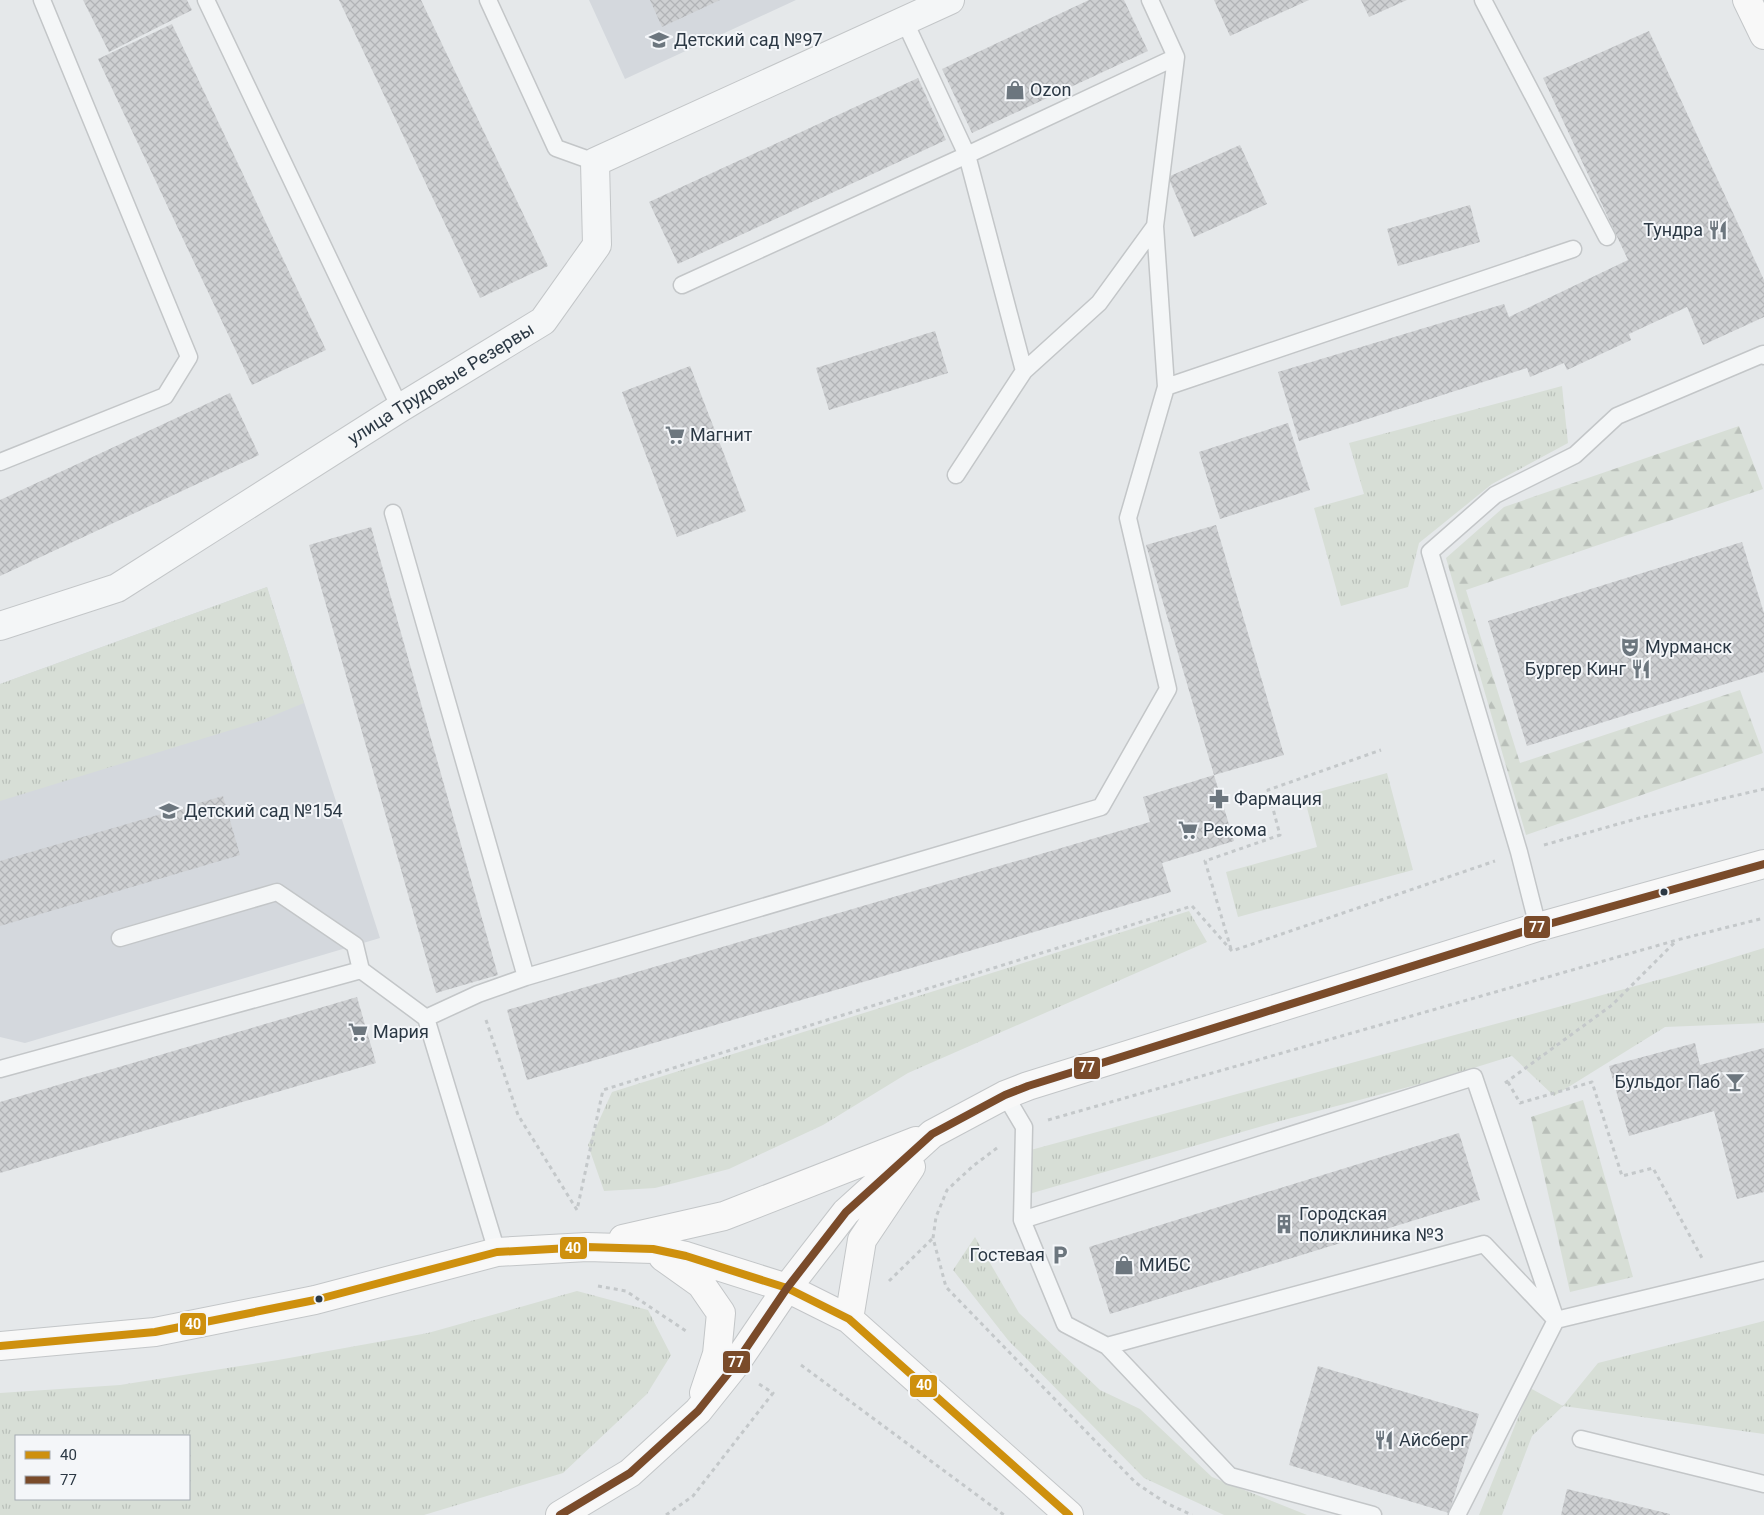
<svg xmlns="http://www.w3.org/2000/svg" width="1764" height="1515" font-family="Roboto,sans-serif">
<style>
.built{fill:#d4d8dd}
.grass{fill:url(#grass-tufts);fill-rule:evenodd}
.forest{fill:url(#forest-firs)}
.building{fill:url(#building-cross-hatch)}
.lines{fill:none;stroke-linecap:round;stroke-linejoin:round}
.lane-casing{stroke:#c3c6c8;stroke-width:19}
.street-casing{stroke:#c3c6c8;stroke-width:30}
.secondary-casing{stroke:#c3c6c8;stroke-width:30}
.path{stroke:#c4c8ca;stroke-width:3;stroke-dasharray:4 4;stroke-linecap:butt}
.lane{stroke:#f4f6f7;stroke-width:16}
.street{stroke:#f4f6f7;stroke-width:28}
.secondary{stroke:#f8f8f8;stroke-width:28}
.bus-1-casing{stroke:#f4f6f9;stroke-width:11}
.bus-2-casing{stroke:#f4f6f9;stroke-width:11}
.bus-1{stroke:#ce900e;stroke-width:8}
.bus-2{stroke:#7a4b2a;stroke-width:8}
.bus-dot{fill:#2b3844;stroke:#f4f6f9;stroke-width:2}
.labels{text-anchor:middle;stroke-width:4;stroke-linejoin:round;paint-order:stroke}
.poi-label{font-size:18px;fill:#2b3844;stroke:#f4f6f9;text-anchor:start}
.street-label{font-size:18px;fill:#2b3844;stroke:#f4f6f9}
.line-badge{stroke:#f4f6f9;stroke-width:2}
.badge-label{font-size:14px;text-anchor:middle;font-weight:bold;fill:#fff}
</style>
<defs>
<pattern id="grass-tufts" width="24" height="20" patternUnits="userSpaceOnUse" patternTransform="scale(1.25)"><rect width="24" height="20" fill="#d7ded6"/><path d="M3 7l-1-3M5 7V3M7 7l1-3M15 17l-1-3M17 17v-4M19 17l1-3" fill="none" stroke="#b9bfb9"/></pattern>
<pattern id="forest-firs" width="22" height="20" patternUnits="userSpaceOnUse" patternTransform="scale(1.25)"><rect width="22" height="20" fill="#d7ded6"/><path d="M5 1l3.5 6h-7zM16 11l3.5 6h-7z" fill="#b9bfb9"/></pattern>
<pattern id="building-cross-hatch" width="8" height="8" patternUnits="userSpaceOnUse" patternTransform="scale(1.25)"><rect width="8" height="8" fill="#ced0d2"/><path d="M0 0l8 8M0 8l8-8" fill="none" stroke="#b1b3b6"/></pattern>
</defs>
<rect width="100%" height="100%" fill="#e5e8ea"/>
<path class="built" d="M589,0H796L625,79Z
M267,587L380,938L25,1043L0,1037V684Z"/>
<path class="grass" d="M1562,386L1568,443L1492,484L1419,543L1408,587L1341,606L1314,508L1364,494L1349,443Z
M267,587L304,703L260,721L0,801V684Z
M1387,773L1413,870L1238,917L1226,872L1317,847L1304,796Z
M1189,911L1207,942L908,1073L823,1125L729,1169L655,1188L604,1191L588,1145L612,1092Z
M1764,948V1023L1665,1027L1554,1096L1512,1056L1435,1080L1280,1121L1029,1194L1027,1151L1676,975Z
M975,1237L1019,1313L1100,1390L1140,1409L1212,1477L1307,1515H1224L1144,1478L1008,1340L953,1270Z
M577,1291L648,1310L671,1355L647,1394L563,1473L424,1515H0V1393L120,1385L278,1360L428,1333ZM16,1436H189V1499H16Z
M1764,1321V1434L1563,1406L1532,1436L1502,1515H1479L1530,1388L1563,1406L1598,1363Z"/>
<path class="forest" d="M1739,426L1763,489L1466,590L1520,763L1740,690L1763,753L1526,835L1446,558L1504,507Z
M1583,1100L1633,1277L1570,1292L1531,1117Z"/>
<path class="building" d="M83,0H187L192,10L109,52Z
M339,0H421L548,266L480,298Z
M650,0H720L662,27Z
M1089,0H1124L1148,51L972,133L942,69Z
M1214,0H1309L1230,36Z
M1361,0H1407L1369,17Z
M172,24L326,350L252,385L98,59Z
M1649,31L1764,280V317L1703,345L1687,307L1629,334L1631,340L1567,370L1564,363L1530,377L1527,368L1299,441L1278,372L1504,304L1509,317L1628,260L1543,78Z
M918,78L946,140L678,264L649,202Z
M1240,145L1267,204L1194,237L1168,177Z
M1470,205L1480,242L1398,266L1387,229Z
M935,331L948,373L829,410L816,368Z
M690,366L746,511L677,537L622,392Z
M230,393L259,455L0,576V500Z
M1288,423L1310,490L1220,519L1199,452Z
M1216,525L1284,755L1214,775L1146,545Z
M371,527L498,975L436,993L309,545Z
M1742,542L1764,613V672L1527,746L1488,621Z
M1214,775L1234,841L1162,863L1171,892L527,1080L507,1010L1150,822L1143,797Z
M223,796L240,855L0,926V861Z
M357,997L376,1063L0,1173V1102Z
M1695,1043L1700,1065L1764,1048V1192L1737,1199L1714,1111L1629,1136L1609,1066Z
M1459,1133L1480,1200L1110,1314L1089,1247Z
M1318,1366L1479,1414L1449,1513L1289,1465Z
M1567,1489L1670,1514V1515H1561Z"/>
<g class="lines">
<defs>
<path id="lane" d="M206,0L400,408
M488,0L556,148L595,162
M1483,0L1607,237
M904,20L967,155L1024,371L1099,303L1155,226
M682,285L967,155L1176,57
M1166,387L1573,249
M0,462L165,396L189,357L42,0
M956,475L1024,371
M393,513L526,977
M1538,927L1519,852L1430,552L1495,495L1575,455L1617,416L1763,354L1764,356
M120,938L277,892L355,945L361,970
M0,1069L361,970L426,1018
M1005,1095L1024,1127L1022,1220L1065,1324L1107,1346L1230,1476L1373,1515
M1022,1220L1474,1077L1556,1320L1484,1244L1107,1346
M497,1252L426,1018L478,994L526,977L1101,807L1168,689L1128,518L1166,387L1155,226L1176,57L1150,0
M1581,1439L1764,1484
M1457,1515L1556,1320L1764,1270"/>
<g id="street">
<path id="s1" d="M0,626L117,588L400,408L543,321L597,245L595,162L950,0"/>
</g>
<path id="secondary" d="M1747,0L1764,35
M623,1239L724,1216L916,1141
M663,1257L701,1284L721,1313L717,1354L704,1393
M849,1319L862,1240L911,1167
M0,1346L155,1332L315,1300L497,1252L587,1247L653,1249L686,1256L787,1288L849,1319L1069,1515
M560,1515L630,1473L698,1411L734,1366L787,1288L846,1212L932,1134L1005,1095L1028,1086L1538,927L1764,864"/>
</defs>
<use href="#lane" class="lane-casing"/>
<use href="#street" class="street-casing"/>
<use href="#secondary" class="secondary-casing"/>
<path class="path" d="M1544,845L1643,817L1764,789
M1231,949L1205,861L1280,835L1268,790L1381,750
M486,1020L518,1115L577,1210L603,1090L1192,906L1232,951L1495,861
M1508,1082L1520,1103L1592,1082L1622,1176L1653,1168L1702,1258
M1505,1083L1612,1005L1676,941
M1048,1120L1677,940L1764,918
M997,1148L973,1166L947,1190L936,1217L933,1238L946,1287L1136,1483L1166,1503L1192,1515
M889,1281L933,1238
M598,1286L626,1291L686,1331
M801,1365L1004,1515
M666,1515L693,1496L773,1393L759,1384"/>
<use href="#lane" class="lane"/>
<use href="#street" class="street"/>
<use href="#secondary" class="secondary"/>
<defs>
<path id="bus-1" d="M0,1346L155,1332L315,1300L497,1252L587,1247L653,1249L686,1256L787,1288L849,1319L1069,1515"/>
<path id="bus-2" d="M560,1515L630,1473L698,1411L734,1366L787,1288L846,1212L932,1134L1005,1095L1028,1086L1538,927L1764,864"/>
</defs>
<use href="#bus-1" class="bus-1-casing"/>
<use href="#bus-2" class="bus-2-casing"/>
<use href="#bus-1" class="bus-1"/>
<use href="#bus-2" class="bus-2"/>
</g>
<defs>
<symbol id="school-bare" viewBox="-9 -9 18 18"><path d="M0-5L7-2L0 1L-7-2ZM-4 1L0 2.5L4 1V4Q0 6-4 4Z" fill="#6c767e" stroke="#f4f6f9" stroke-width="2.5" paint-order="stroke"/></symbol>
<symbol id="shop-bare" viewBox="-9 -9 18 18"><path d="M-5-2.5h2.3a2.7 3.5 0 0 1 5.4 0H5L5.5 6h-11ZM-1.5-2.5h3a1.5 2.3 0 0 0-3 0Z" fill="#6c767e" stroke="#f4f6f9" stroke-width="2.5" paint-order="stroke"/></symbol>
<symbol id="restaurant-bare" viewBox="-9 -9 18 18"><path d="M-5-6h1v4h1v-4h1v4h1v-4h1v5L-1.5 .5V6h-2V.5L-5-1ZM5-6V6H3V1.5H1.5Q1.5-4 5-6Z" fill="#6c767e" stroke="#f4f6f9" stroke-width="2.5" paint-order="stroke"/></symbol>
<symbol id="supermarket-bare" viewBox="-9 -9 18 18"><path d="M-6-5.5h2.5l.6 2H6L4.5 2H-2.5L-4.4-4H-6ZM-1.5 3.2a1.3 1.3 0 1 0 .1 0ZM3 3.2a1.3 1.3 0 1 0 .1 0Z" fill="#6c767e" stroke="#f4f6f9" stroke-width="2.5" paint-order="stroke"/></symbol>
<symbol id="theatre-bare" viewBox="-9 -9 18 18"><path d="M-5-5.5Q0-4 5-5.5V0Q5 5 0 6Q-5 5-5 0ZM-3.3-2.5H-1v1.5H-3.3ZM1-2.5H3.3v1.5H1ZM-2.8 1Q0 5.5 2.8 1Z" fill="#6c767e" stroke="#f4f6f9" stroke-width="2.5" paint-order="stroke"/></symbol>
<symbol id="pharmacy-bare" viewBox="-9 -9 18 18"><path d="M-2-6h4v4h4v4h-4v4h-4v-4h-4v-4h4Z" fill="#6c767e" stroke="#f4f6f9" stroke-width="2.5" paint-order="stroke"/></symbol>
<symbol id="bar-bare" viewBox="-9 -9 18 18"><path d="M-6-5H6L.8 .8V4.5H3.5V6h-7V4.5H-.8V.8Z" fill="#6c767e" stroke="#f4f6f9" stroke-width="2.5" paint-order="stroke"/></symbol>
<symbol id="building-bare" viewBox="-9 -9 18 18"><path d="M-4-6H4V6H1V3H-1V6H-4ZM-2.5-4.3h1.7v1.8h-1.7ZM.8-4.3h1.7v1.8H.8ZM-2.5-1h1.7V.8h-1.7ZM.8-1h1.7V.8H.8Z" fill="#6c767e" stroke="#f4f6f9" stroke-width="2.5" paint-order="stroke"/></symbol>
<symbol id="parking-bare" viewBox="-9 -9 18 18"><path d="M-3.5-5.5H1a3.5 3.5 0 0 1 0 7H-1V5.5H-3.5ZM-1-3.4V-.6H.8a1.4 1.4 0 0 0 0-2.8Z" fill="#6c767e" stroke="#f4f6f9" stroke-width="2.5" paint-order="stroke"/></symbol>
</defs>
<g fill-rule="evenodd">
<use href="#school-bare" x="645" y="26" width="28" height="28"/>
<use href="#shop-bare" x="1001" y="76" width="28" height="28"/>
<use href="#restaurant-bare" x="1704" y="216" width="28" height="28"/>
<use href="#supermarket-bare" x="661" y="421" width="28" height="28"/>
<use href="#theatre-bare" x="1616" y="633" width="28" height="28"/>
<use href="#restaurant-bare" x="1627" y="655" width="28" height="28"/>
<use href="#pharmacy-bare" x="1205" y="785" width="28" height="28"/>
<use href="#school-bare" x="155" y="797" width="28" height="28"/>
<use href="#supermarket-bare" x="1174" y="816" width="28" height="28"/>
<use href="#supermarket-bare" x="344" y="1018" width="28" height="28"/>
<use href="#bar-bare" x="1721" y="1068" width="28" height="28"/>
<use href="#building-bare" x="1270" y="1210" width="28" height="28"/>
<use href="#parking-bare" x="1046" y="1241" width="28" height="28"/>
<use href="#shop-bare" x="1110" y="1251" width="28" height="28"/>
<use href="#restaurant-bare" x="1370" y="1426" width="28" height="28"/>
</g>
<g class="bus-dot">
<circle cx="1664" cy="892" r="4.5"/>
<circle cx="319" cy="1299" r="4.5"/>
</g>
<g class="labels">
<g class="poi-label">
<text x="674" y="46">Детский сад №97</text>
<text x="1030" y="96">Ozon</text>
<text x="1703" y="236" text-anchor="end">Тундра</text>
<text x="690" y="441">Магнит</text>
<text x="1645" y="653">Мурманск</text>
<text x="1626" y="675" text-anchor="end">Бургер Кинг</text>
<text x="1234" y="805">Фармация</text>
<text x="184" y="817">Детский сад №154</text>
<text x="1203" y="836">Рекома</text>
<text x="373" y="1038">Мария</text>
<text x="1720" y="1088" text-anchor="end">Бульдог Паб</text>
<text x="1299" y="1220">Городская<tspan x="1299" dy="21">поликлиника №3</tspan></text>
<text x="1045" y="1261" text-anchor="end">Гостевая</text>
<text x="1139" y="1271">МИБС</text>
<text x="1399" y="1446">Айсберг</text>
</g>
<g class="street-label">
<text dy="6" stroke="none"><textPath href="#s1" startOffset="506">улица Трудовые Резервы</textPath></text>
</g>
</g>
<g class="line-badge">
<rect x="1523" y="915" width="28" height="24" rx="5" fill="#7a4b2a"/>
<rect x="1073" y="1056" width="28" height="24" rx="5" fill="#7a4b2a"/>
<rect x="559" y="1236" width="29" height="24" rx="5" fill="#ce900e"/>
<rect x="179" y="1312" width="28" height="24" rx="5" fill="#ce900e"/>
<rect x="722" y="1350" width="29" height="24" rx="5" fill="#7a4b2a"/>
<rect x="909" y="1374" width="29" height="24" rx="5" fill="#ce900e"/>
</g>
<g class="badge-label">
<text x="1537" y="932">77</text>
<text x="1087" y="1072">77</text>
<text x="573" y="1253">40</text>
<text x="193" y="1329">40</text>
<text x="736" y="1367">77</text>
<text x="924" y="1390">40</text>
</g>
<rect x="15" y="1435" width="175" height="65" fill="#f4f6f9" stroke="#a4aab1"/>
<rect x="25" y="1451" width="25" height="8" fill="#ce900e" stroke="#a4aab1"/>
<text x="60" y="1460" font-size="15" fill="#2b3844">40</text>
<rect x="25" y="1476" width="25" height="8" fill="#7a4b2a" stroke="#a4aab1"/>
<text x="60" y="1485" font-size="15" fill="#2b3844">77</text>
</svg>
